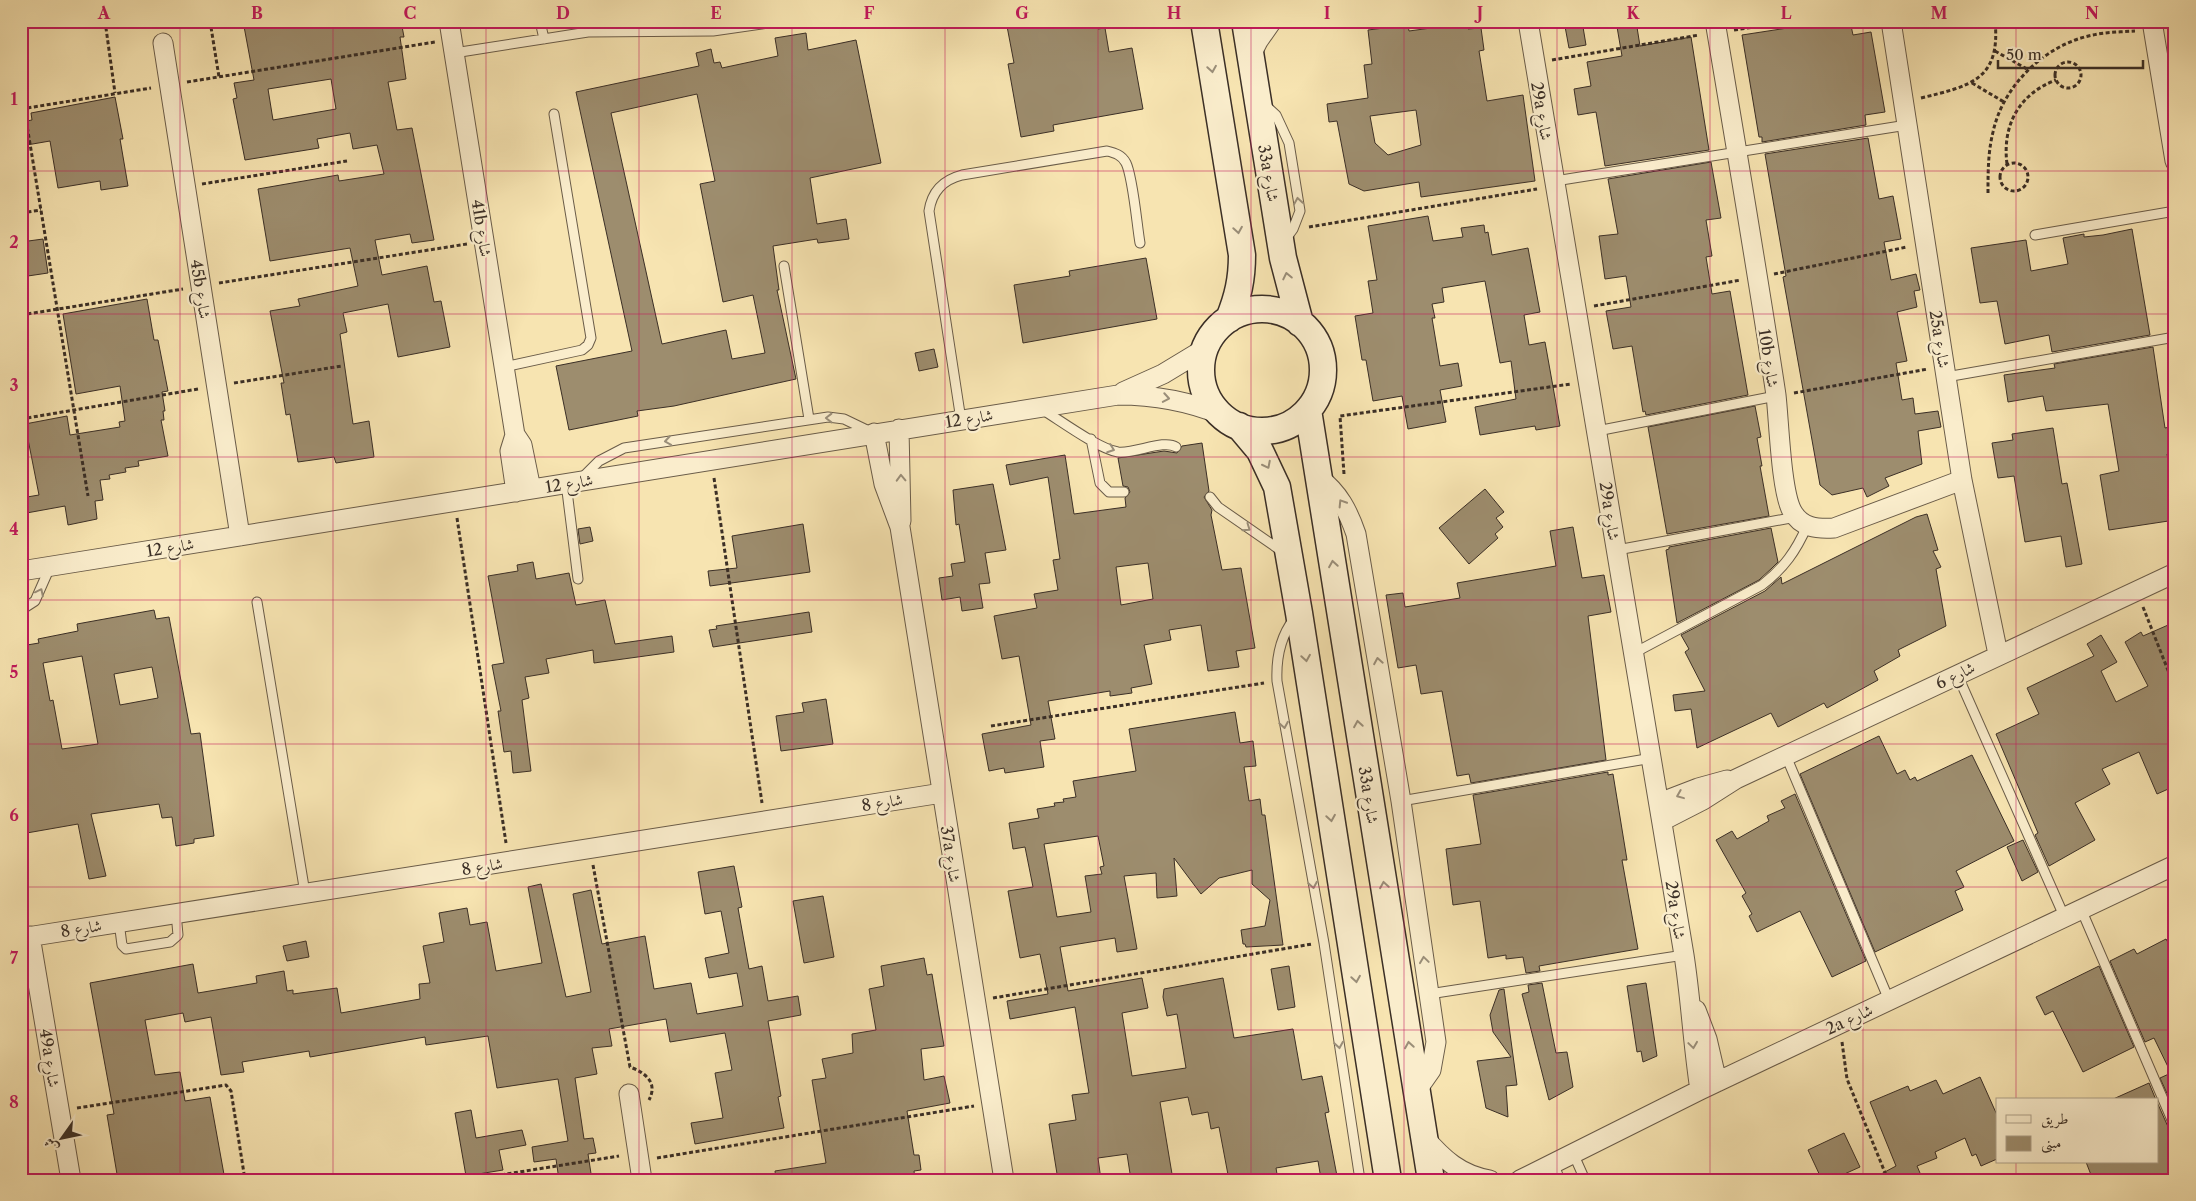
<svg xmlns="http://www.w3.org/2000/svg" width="2196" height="1201" font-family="'Libre Caslon Text',Amiri,serif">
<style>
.building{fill:#9d8d6e;stroke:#3b2f26;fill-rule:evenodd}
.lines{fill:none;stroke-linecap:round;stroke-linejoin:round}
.lane-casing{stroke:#6a5c49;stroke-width:11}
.street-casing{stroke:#6a5c49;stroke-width:21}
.secondary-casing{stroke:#3b2f26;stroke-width:29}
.path{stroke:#3b2f26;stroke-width:3;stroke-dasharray:4 2.5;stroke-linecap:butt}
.lane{stroke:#faedcc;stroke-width:9}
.street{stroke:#faedcc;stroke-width:19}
.secondary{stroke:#faedcc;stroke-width:26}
.oneway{stroke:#9a8e79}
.grid{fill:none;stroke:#c2185b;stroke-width:1;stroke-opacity:0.55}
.labels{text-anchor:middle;stroke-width:4.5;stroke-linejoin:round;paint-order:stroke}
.street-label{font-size:16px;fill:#3b2f26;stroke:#faedcc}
.neatline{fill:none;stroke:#c2185b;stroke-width:2}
.grid-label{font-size:16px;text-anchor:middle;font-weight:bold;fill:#c2185b}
</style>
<rect width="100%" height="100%" fill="#f7e4b1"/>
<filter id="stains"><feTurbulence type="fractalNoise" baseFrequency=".004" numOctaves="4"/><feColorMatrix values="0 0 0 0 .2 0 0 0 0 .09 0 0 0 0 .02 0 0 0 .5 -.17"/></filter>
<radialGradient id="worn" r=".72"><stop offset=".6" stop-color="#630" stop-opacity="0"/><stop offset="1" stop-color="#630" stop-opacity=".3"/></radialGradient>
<path class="building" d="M243,21H401L404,37H400L406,79L388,82L397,130L412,128L434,240L412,243L410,234L375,240L382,275L427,266L434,302L441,301L450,347L398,357L388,304L343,313L347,332L340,334L353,424L369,421L374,457L336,463L334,457L298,462L290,414L286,415L281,383H284L270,311L300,306L298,299L358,286L350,248L270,261L258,189L338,175L339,181L384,174L377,145L353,149L350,133L317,139L319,148L245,160L233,99L237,98L234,83L254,80ZM331,79L336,109L273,120L268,89Z
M1006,21H1097L1098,29L1105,28L1109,52L1132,48L1143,109L1053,125L1054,131L1021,137L1008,64L1014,63Z
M1564,21H1582L1586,45L1569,48Z
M1616,21H1636L1640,46L1691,37L1709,150L1605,166L1596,112L1578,115L1574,89L1591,86L1587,62L1622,56Z
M1833,21H1850L1853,35L1871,32L1885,112L1865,115L1866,125L1762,142V137H1759L1742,35Z
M1468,23V29L1481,28L1484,50L1479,51L1487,101L1523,95L1535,181L1421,197L1419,182L1364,191L1349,184L1337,121L1329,122L1327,104L1368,98L1364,65L1372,64L1368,30L1408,25L1409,31ZM1416,110L1421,145L1388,155L1375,143L1370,116Z
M806,33L808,50L856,40L881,163L810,178L817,224L846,219L849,239L818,243L817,239L773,246L779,290H777L796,379L674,406L637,411L638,416L569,430L556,366L632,351L576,92L699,66L696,53L711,49L714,63L720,62L722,68L778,56L775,38ZM697,94L715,181L700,184L723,302L753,295L765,353L732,359L726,330L662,344L611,113Z
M115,97L123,139H120L128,186L101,190L100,181L58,188L50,141L21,146V122L32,120L31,113Z
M1868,138L1879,199L1893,196L1901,239L1884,242L1891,280L1916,274L1920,290L1914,291L1917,307L1897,312L1907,361L1896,363L1902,400L1913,398L1915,414L1938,411L1941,427L1918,431L1922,464L1885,478L1889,486L1867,497L1863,488L1832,495L1820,485L1783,277L1786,276L1765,154Z
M1711,162L1721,218L1706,220L1712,256L1706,257L1712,294L1730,291L1748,395L1646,415L1645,411L1643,412L1632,346L1613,349L1606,311L1631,307L1626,276L1605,279L1599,236L1618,234L1608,179Z
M1428,216L1433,241L1463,237L1461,228L1484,225L1485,233L1488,232L1492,255L1528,248L1540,312L1524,315L1529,345L1545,342L1560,426L1536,430L1535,426L1480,435L1475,407L1516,399L1511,361L1500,363L1485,281L1442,288L1444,302L1432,304L1435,318H1432L1440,366L1458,363L1462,386L1440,390L1446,422L1408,429L1402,396L1373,401L1366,360H1362L1355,316L1373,313L1368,281L1377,280L1368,226Z
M2132,229L2150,335L2052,352L2049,335L2005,344L1997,301L1980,303L1971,248L2026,240L2031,271L2068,264L2063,238L2084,234V237L2103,235Z
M43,239L48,273L21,277V242Z
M1146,258L1157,319L1023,343L1014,285L1070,276L1069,271Z
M147,299L154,340H158L168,391L162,392L165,411H163L164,420H161L168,456L138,461L139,466L125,468L126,472L109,475L110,479L100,480L103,500L95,501L97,519L68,525L65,506L21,514V498L39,495L25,424L67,416L70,435L120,427L119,422L125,421L120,386L76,394L63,314Z
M2153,347L2165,428L2175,426V453L2167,454L2175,500V520L2109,530L2100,475L2119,471L2108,404L2046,411L2043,396L2008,402L2004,375L2055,368L2054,364Z
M934,349L938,367L919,371L915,353Z
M1755,406L1761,437L1757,438L1762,466H1760L1769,516L1667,534L1648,427Z
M2053,428L2062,484L2067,483L2082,564L2066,567L2061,536L2025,542L2014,476L1998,478L1992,443L2013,440L2012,434Z
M1202,443L1209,491L1204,497L1212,510L1211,515L1222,570L1241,568L1255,648L1236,651L1239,667L1208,671L1201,625L1169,630L1171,640L1144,645L1152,684L1131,688L1132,693L1110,696V691L1048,701L1055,739L1040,741L1044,767L1005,773L1004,768L989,771L982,734L1031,725L1019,656L1002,659L994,616L1037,608L1034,594L1058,590L1053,560L1060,559L1048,477L1010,485L1006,465L1065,455L1074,514L1126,507L1125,498L1130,492L1128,487L1123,486L1118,458L1164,451L1177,453L1182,446ZM1148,563L1153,599L1121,605L1116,567Z
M993,484L1006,550L985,553L990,583L979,584L983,608L962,611L960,597L942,600L939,578L953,576L951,564L965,562L959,524L956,525L953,490Z
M1485,489L1504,512L1496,518L1503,527L1495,534L1498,538L1469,564L1439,528Z
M1927,514L1938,550L1933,551L1941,567L1936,569L1946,626L1898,650L1900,656L1874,671L1878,680L1827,708L1824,703L1778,727L1771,713L1697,748L1691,709L1675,711L1673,695L1705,691L1685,652L1689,649L1681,635L1765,591L1781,577L1782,584L1916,517Z
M803,524L810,572L710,586L708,571L737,568L732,536Z
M590,527L593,541L580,544L578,529Z
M1573,527L1582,578L1604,575L1611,612L1588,616L1606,760L1471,783L1469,774L1457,776L1442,691L1421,694L1416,665L1398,668L1386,595L1403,593L1405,607L1460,598L1457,583L1556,566L1550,531Z
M1771,528L1778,562L1772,568L1759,580L1677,623L1666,550L1669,549V547Z
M533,562L536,579L569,573L576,605L605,600L615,644L672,636L674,652L594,663L593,650L546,659L549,673L525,677L529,698L522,700L531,771L513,773L511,751L504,752L498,711H501L492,665L504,663L488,576L518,571L517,565Z
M154,610L156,619L169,617L191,734L200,733L214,836L194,839V843L176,846L172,817L162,818L159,804L91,814L106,876L89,879L78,824L21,834V711L27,710L21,681V646L39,643L38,639L78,631L77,624ZM82,656L98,744L62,749L53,700L50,701L43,663ZM152,667L158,698L120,705L114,674Z
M809,612L812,632L713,647L709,630L717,629L716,626Z
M2175,622V736L2168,739L2175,756V786L2157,794L2139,752L2102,769L2110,784L2075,803L2095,840L2049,866L2035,835L2038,833L1996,734L2039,714L2027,688L2094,656L2087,644L2101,635L2117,662L2101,671L2116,702L2148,686L2125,642L2141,632L2143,636Z
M826,699L833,744L781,751L776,716L804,712L802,703Z
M1235,712L1240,743L1253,741L1256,766L1244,767L1249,801L1260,799L1262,815H1265L1283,945L1246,947L1245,944H1243L1241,930L1265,926L1270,900L1252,884V870L1219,878L1201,894L1174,858L1177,896L1157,898L1156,873L1124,876L1137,949L1117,952L1115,938L1060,947L1068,991L1142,978L1148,1008L1122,1013L1132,1076L1186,1068L1177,1014L1167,1016L1163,997L1164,989L1223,978L1234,1038L1293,1029L1302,1080L1322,1076L1329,1112L1325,1113L1337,1176L1321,1179L1318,1161L1276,1168L1278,1180H1229L1219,1127L1211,1129L1208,1112L1192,1115L1188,1097L1160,1102L1173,1180H1131L1127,1154L1098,1158L1101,1180H1058L1049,1124L1076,1120L1072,1095L1089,1093L1075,1007L1010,1019L1007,1001L1048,994L1040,954L1020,958L1008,891L1033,887L1025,847L1013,849L1009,823L1039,818L1037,809L1055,806L1054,803L1064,802L1063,799L1076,797L1073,781L1136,771L1129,729ZM1098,836L1104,866L1100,867L1102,874L1085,876L1091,912L1057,917L1044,844Z
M1879,736L1897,774L1905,770L1910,780L1915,777L1917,781L1972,755L2014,841L1956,871L1964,887L1955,891L1963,910L1875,952L1800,774Z
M1608,772V775L1613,774L1627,860H1622L1638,949L1539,966L1540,971L1526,973L1523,957L1506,959V955L1488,958L1480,901L1453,905L1446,849L1481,844L1473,795Z
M1795,794L1866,961L1832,977L1800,911L1757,932L1749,916L1752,914L1742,896L1746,893L1716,840L1732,831L1737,839L1769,821L1767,816L1785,808L1781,801Z
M2023,840L2038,872L2022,881L2007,847Z
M734,866L742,907L738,908L749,969L762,966L768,1001L798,996L801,1015L768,1021L781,1096L778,1097L784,1128L695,1144L691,1123L723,1118L715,1073L732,1070L725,1033L670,1042L666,1019L609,1029L612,1046L592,1048L597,1074L575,1078L584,1139L593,1138L596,1153L588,1154L592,1180H559L556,1159L534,1162L532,1147L568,1141L558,1079L497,1088L488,1036L426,1045L425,1037L310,1057L309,1051L242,1062L244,1072L221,1075L211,1017L185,1022L183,1013L145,1020L155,1075L180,1072L185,1101L210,1097L225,1180H118L107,1115L114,1114L90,983L193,964L198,993L257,983L256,976L284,971L287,991L293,990V994L337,988L341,1013L420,999L419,984L430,983L423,946L444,942L439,913L467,908L470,925L487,922L496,971L542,963L528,887L541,884L566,997L591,992L573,894L591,890L602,944L645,936L654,989L691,983L697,1014L743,1006L737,973L709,978L705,958L729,953L721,911L705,914L698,872Z
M823,896L834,957L804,963L793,901Z
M2166,939L2175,955V1111L2160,1078L2171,1073L2154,1038L2145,1042L2110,961L2134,949L2137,954Z
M306,941L309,957L287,961L283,946Z
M924,958L927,975L932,974L944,1046L921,1049L924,1080L944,1076L950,1103L907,1111L914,1155H919L921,1170L914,1171L915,1180H858L856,1174L815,1180H776L775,1171L826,1163L812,1080L826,1078L822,1059L853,1053L852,1034L876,1030L869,989L884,986L881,966Z
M1289,966L1295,1007L1278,1010L1271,969Z
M2099,966L2134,1047L2083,1072L2053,1011L2045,1015L2036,997Z
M1542,983L1556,1053L1567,1052L1573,1087L1549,1100L1522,994L1529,992L1528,985Z
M1646,983L1657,1056L1643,1062L1641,1051L1637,1052L1627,986Z
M1504,989L1517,1085L1506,1086L1508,1117L1486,1108L1477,1061L1511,1057L1493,1032L1490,1015L1499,990Z
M1980,1077L1997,1115V1159L1981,1166L1976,1154L1972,1156L1965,1138L1935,1152L1937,1158L1917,1166L1923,1180H1870L1896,1166L1870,1102L1908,1086L1910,1091L1936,1080L1943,1094Z
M2149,1083L2156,1100H2111Z
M2157,1102L2169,1129L2175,1133V1180H2093L2086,1162H2157Z
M471,1110L476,1138L522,1130L526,1145L499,1150L503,1170L466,1176L455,1113Z
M1844,1133L1860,1167L1831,1180H1822L1808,1150Z"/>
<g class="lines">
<defs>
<path id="lane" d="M540,21L544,39
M454,53L588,32L713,31L782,21
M1264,104L1276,115L1289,143L1300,211L1293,229L1285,240
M1555,181L1907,125
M2035,235L2175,211
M784,266L809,419
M504,367L582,350L588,345L591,338L554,114
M1946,377L2175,337
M1043,410C1061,421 1099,449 1118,452C1135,454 1164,439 1176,447
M961,420L929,211C932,191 943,180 962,175L1107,151C1115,153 1122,155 1126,163C1133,177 1137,226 1140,243
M1597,431L1776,396
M1091,439L1100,483L1109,492H1124
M581,479L599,461L624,448L828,417L844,419L871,432
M566,483L578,579
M1210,497L1218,507L1283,552
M1617,550L1796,517
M257,602L305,893
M21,610L35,601L50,567
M1294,619C1280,637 1276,658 1277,681L1324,943L1360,1180
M1634,653L1762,585C1784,568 1796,551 1807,526
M1957,674L2064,916
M1786,756L1889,1000
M1401,801L1652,758
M2081,909L2175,1127
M119,922L122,945L126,949L170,942L178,935L176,913
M1429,994L1684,955
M1573,1153L1585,1180
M1553,1163L1560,1180"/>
<path id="street" d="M449,21L514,429L515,435L510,451L516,492
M1528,21L1684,955C1691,1000 1693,1045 1700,1090
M1715,21C1736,146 1757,270 1776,395C1779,421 1781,491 1792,511C1801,528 1817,529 1834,528L1962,480
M1891,21L1962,480L1998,654
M2152,21L2175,161
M163,43L240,536
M1251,55L1258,41L1272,21
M1123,392L1163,374L1206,348
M899,429L901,521
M874,433L884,484L900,527L1004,1180
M516,436L522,445L531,489
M1319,478C1339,493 1348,511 1356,534L1401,801L1436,1042L1431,1070L1417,1090
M21,571L1118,395C1155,395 1188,401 1222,415
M1659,803L1698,788L1727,780
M1662,821L1703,800L1736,779L2175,573
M30,936L71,1180
M21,938L942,793
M1696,1010L1707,1039L1717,1082
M629,1094L642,1180
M1424,1137C1443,1159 1460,1175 1490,1180
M1520,1180L1700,1090L2175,865"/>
<path id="secondary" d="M1204,21L1242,255C1242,279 1238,297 1229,319
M1245,21L1283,258L1300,323
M1201 370a61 61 0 1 1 122 0a61 61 0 1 1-122 0Z
M1308,410L1431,1180
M1239,426L1260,451L1277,487L1299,613L1388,1180"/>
</defs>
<use href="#lane" class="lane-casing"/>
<use href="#street" class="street-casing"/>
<use href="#secondary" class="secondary-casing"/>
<path class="path" d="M105,21L115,93
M210,21L219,77
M1734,30L1794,21
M1995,51L2027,69
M1552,60L1699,35
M2055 75a13 13 0 1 1 26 0a13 13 0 1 1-26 0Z
M187,82L435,42
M1972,83L2004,102
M21,89L88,496
M1921,98C1970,86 2001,80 1995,21
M21,109L151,88
M2000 177a14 14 0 1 1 28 0a14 14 0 1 1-28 0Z
M2007,164C2002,125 2019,94 2056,80
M202,184L347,161
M1988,193C1988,172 1988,152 1993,132C2003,85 2046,44 2093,35C2106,32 2121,32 2135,31
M21,213L41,210
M1309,227L1537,189
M1774,274L1907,247
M219,283L467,244
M1594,306L1741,280
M21,315L183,289
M234,383L342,366
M1794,393L1928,369
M21,419L198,389
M1344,474L1340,416L1571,384
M714,478L762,803
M457,518L506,843
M2143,607L2175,688
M991,726L1264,683
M593,865L630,1067C646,1073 658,1083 649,1100
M993,998L1312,944
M1842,1042L1847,1079L1888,1180
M77,1108L226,1085L231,1091L245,1180
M657,1158L974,1106
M469,1180L619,1156"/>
<use href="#lane" class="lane"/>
<use href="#street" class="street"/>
<use href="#secondary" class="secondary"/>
</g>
<defs><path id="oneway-chevron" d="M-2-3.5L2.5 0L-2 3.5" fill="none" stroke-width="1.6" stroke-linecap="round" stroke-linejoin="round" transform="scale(1.25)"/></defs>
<g class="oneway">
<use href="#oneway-chevron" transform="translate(1212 69) rotate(81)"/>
<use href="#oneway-chevron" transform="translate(1298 201) rotate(-99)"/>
<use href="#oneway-chevron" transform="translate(1238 230) rotate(81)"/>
<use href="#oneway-chevron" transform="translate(1287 276) rotate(-102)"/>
<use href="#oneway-chevron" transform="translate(1166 398) rotate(10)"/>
<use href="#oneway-chevron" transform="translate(829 418) rotate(-180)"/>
<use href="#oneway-chevron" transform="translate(668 441) rotate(171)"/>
<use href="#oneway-chevron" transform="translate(1111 449) rotate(20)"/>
<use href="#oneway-chevron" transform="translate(1267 465) rotate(63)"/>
<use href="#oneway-chevron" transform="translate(901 478) rotate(-92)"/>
<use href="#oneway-chevron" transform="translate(1342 503) rotate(-122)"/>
<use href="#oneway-chevron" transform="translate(1247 528) rotate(35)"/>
<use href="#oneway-chevron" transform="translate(1333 564) rotate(-99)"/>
<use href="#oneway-chevron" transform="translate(40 592) rotate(-64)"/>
<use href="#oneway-chevron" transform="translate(1306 658) rotate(81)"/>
<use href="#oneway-chevron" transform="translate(1378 661) rotate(-100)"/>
<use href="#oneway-chevron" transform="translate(1358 724) rotate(-99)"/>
<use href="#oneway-chevron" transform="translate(1284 725) rotate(80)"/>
<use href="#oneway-chevron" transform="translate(1680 795) rotate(158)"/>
<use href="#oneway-chevron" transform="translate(1331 818) rotate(81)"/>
<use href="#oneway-chevron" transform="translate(1313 885) rotate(80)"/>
<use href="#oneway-chevron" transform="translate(1384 885) rotate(-99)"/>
<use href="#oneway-chevron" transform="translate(1424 960) rotate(-98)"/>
<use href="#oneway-chevron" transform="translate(1356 979) rotate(81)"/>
<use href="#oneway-chevron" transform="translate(1339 1045) rotate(81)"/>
<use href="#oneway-chevron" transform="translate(1409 1045) rotate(-99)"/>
<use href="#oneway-chevron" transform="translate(1693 1045) rotate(82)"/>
</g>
<path class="grid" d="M180,21V1180M333,21V1180M486,21V1180M639,21V1180M792,21V1180M945,21V1180M1098,21V1180M1251,21V1180M1404,21V1180M1557,21V1180M1710,21V1180M1863,21V1180M2016,21V1100M21,171H2175M21,314H2175M21,457H2175M21,600H2175M21,744H2175M21,887H2175M21,1030H2175M2016,1162V1180"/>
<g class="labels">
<g class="street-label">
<text transform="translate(1542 111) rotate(80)" y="6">29a شارع</text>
<text transform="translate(1269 173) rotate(80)" y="6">33a شارع</text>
<text transform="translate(482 228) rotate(81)" y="6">41b شارع</text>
<text transform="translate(201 289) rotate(81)" y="6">45b شارع</text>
<text transform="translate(1940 339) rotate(81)" y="6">25a شارع</text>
<text transform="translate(1769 358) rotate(81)" y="6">10b شارع</text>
<text transform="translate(969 418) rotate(-9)" y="6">شارع 12</text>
<text transform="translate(569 483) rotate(-9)" y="6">شارع 12</text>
<text transform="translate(1610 511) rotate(81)" y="6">29a شارع</text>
<text transform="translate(170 547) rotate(-9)" y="6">شارع 12</text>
<text transform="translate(1955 675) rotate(-26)" y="6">شارع 6</text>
<text transform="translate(1369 795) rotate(81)" y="6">33a شارع</text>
<text transform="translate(882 802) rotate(-9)" y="6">شارع 8</text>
<text transform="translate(951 854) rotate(81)" y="6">37a شارع</text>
<text transform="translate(482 866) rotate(-9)" y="6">شارع 8</text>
<text transform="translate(1676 910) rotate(81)" y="6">29a شارع</text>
<text transform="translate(81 928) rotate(-9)" y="6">شارع 8</text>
<text transform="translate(1849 1019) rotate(-25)" y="6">2a شارع</text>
<text transform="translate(50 1058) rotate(81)" y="6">49a شارع</text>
</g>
</g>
<rect width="2196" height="1201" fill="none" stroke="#f7e4b1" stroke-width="55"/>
<rect x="1996" y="1098" width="162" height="65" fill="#faedcc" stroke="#aea18a"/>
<rect x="2006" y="1115" width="25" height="8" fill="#faedcc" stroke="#aea18a"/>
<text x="2041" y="1124" font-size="15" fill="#3b2f26">طريق</text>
<rect x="2006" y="1136" width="25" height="15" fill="#9d8d6e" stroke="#aea18a"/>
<text x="2041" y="1148" font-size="15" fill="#3b2f26">مبنى</text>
<g transform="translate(62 1138) rotate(237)" stroke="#faedcc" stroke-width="4" paint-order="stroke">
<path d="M0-4L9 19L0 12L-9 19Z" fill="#3b2f26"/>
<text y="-8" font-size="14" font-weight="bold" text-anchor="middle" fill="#3b2f26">ش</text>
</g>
<path d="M1998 60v8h145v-8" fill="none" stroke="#3b2f26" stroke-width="2.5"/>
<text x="2006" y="60" font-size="15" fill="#3b2f26" stroke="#faedcc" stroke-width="4" paint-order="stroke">50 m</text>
<rect x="28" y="28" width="2140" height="1146" class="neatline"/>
<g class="grid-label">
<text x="104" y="19">A</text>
<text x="257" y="19">B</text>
<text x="410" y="19">C</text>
<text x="563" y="19">D</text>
<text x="716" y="19">E</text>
<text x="869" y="19">F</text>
<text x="1022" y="19">G</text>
<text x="1174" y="19">H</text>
<text x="1327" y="19">I</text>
<text x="1480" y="19">J</text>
<text x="1633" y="19">K</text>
<text x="1786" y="19">L</text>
<text x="1939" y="19">M</text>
<text x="2092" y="19">N</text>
<text x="14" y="105">1</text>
<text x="14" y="248">2</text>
<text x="14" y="391">3</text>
<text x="14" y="535">4</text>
<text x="14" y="678">5</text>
<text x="14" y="821">6</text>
<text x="14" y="964">7</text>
<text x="14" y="1108">8</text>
</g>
<rect width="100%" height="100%" filter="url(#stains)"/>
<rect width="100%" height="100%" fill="url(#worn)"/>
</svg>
